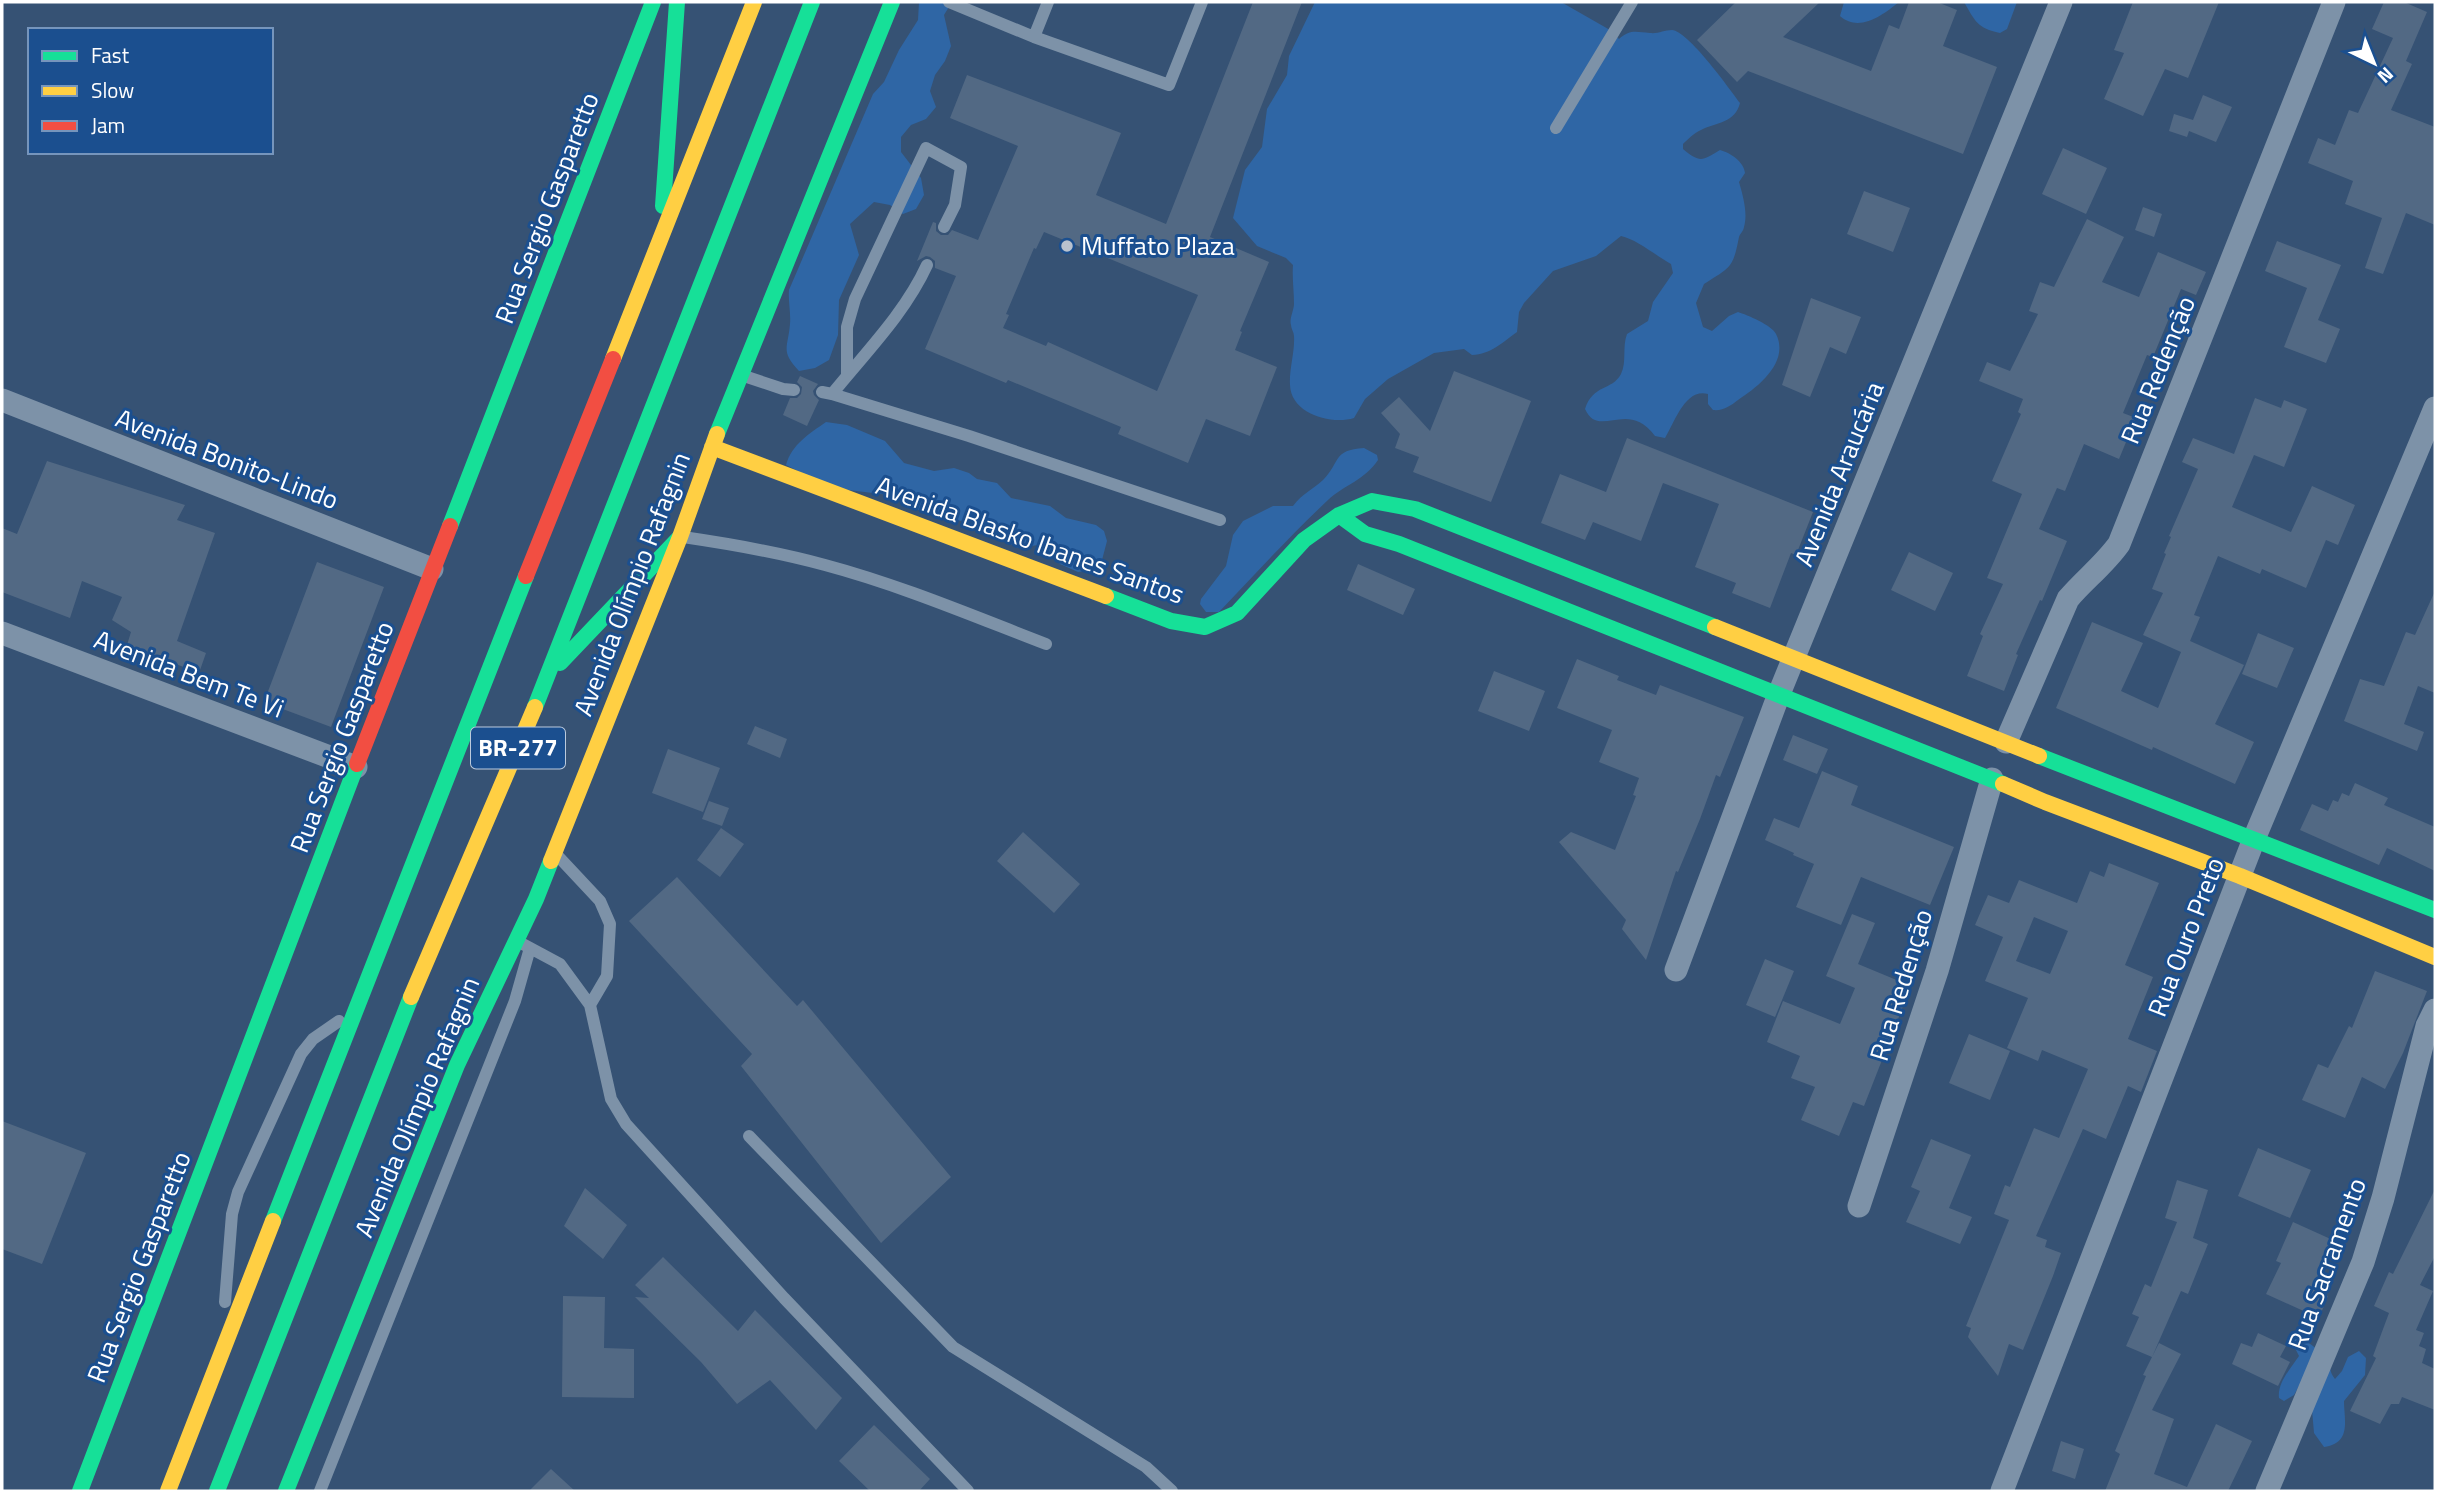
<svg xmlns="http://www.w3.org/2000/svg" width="2437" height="1493" font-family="'Titillium Web',sans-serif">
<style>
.green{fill:#2f66a5}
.building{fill:#526984;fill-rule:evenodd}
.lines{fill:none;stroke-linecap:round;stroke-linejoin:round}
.lane{stroke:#7d92a8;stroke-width:12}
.street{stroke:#7d92a8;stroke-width:23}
.fast{stroke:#16e098;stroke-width:16}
.slow{stroke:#ffcf43;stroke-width:16}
.jam{stroke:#f24e42;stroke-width:16}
.poi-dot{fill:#b9c2ce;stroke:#1b4f8f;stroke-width:2.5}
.labels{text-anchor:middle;stroke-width:6;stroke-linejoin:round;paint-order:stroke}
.shield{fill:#1b4f8f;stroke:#bbcadd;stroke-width:2}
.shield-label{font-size:24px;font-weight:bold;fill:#fff}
.street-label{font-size:26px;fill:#fff;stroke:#1b4f8f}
.poi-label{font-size:26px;fill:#fff;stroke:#1b4f8f;text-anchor:start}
</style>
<rect width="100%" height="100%" fill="#365274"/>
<path class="green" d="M919,2H952L944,15L951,46L945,61L935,75L930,91L936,107L926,119L911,125L901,137V152L921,178L924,195L916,209L903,214L890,205L874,202L850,224L859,255L839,300L838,335L829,360L815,368L799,371C780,351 788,348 790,324C791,313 788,301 789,290L873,94L884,82L899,50L918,20Z
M1315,2H1561L1610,30L1619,39C1630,29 1636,32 1650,33C1658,34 1664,30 1672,30C1688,31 1729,88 1740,103C1735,123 1717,122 1701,130C1694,133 1688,139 1683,144V149C1700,163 1702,161 1720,150C1731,153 1744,162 1745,173L1739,182C1743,196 1748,213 1744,227C1743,232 1741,232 1739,237C1733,268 1731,267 1704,284L1696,303L1703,327L1712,331L1729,316L1738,312C1747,315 1772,325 1776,334C1790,362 1758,387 1738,400C1730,406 1724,411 1713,410L1708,404V394C1685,388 1675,422 1665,438L1655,436C1627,398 1599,440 1585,409C1593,384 1612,391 1621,374C1627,362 1622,347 1627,334L1648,321L1653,302L1673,273L1671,264C1655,255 1636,239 1621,236L1596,256L1553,271L1524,303L1519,312L1517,332C1502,343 1491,354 1472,355L1464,349L1434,353L1388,379L1365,399L1354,418C1331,425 1291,414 1290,385C1289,369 1295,352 1294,336C1294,332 1291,329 1291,325C1289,319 1294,310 1294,304C1294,290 1292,278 1293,265L1286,258L1257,246L1233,218L1245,170L1262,147L1267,109L1287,75L1289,56Z
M1844,2H1899C1883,15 1859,33 1840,16Z
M1964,2H2017L2007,29L2000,33C1977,28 1975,21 1964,2Z
M826,422L847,425L885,441L904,463L934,471L954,468L969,473L977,479L997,483L1011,498L1050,506L1066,518L1096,525L1104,531L1107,541L1102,560L1097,569L1078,572L1060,564L1047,550L1038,545L1018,548L984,529L980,519L961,521L923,512L889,495L832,488L786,465C792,444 809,434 826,422Z
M1364,448L1377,455L1378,460C1365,480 1344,485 1328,500C1290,536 1255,574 1219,612H1206L1200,604L1201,599L1226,566L1233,535L1243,521L1273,506H1293C1303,493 1312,490 1323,480C1341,462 1332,450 1364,448Z
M2296,1339C2308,1339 2322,1352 2328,1363C2331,1369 2330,1373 2335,1379L2342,1371L2348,1357L2359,1351L2366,1358L2365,1375L2344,1401C2344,1420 2352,1443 2324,1447L2314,1433L2311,1398L2299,1386L2294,1395L2284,1401L2279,1398C2277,1383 2291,1368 2299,1356L2292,1342Z"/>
<path class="building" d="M1253,2H1302L1210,237L1269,262L1240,331L1242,332L1235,350L1277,367L1250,436L1206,419L1188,463L1118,434L1121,427L1008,380L1006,383L925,349L956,276L935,268V261L930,257L926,256L917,261L933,222L936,223V231L941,235H948L952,230L978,240L1018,146L950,118L967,75L1121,133L1096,195L1166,224ZM1044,232L1198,295L1157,391L1048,342L1046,346L1003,328L1009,315L1006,314L1034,248L1036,249Z
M1736,2H1820L1783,37L1871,71L1889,25L1899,29L1909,2H1937L1957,10L1943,46L1997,67L1963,154L1748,71L1737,82L1697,40Z
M2133,2H2219L2188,78L2165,69L2143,116L2104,99L2124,53L2114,50Z
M2384,2H2404L2427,12L2406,61L2412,64L2391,110L2435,127V225L2406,213L2383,274L2365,268L2382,218L2345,204L2353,181L2308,163L2318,138L2335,145L2349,110L2358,113L2393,38L2372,29Z
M2203,95L2232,107L2216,142L2189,131L2187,137L2169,131L2174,114L2193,120Z
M2063,148L2107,168L2086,214L2042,194Z
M1864,191L1910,208L1893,252L1847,234Z
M2143,207L2162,214L2154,237L2135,230Z
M2087,219L2124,237L2102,282L2139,297L2158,252L2206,272L2196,295L2181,289L2153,357L2147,355L2123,413L2136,418L2119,459L2084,444L2065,491L2057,488L2039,529L2067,541L2042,601L2040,600L2016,654L2018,655L2004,691L1967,676L1983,636L1980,634L2003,584L1987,578L2022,494L1992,481L2021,414L2018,412L2023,399L1979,381L1987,362L2010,371L2038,314L2029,311L2040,282L2054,287Z
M2277,241L2341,265L2318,320L2340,329L2326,363L2284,347L2307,288L2265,271Z
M1811,298L1861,317L1846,354L1830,347L1810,397L1782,385Z
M1454,371L1531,401L1491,502L1413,472L1419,457L1395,448L1400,434L1381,413L1399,397L1430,431Z
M800,376L818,384L813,391L814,395L819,400L807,426L783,415L790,398H797L801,394L802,387L797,382Z
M2255,398L2281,408L2284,400L2307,409L2284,467L2254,455L2232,507L2291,532L2312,486L2355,505L2338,545L2326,540L2306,588L2262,569L2260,574L2218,556L2194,615L2200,617L2190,641L2244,665L2215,724L2254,742L2235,784L2153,747L2152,750L2056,708L2092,622L2143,643L2121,691L2158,708L2181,652L2143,635L2163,593L2152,589L2166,554L2164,553L2171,537L2169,536L2198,469L2182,462L2193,438L2234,454Z
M1627,438L1813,512L1796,555L1791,553L1770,608L1732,593L1736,583L1695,567L1719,504L1663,483L1641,541L1593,522L1585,540L1541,523L1560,474L1606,492Z
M47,461L185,505L177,520L215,533L177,641L206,653L199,673L127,645L131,632L112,620L122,597L82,581L70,618L2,592V528L17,534Z
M1909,552L1953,573L1935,611L1891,590Z
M317,562L384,587L331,727L264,702Z
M1358,564L1415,589L1403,615L1347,590Z
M2435,591V693L2418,686L2404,724L2424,732L2417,751L2344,721L2360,679L2384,686L2406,632L2415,635Z
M2258,633L2294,648L2277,688L2242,674Z
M1577,659L1619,676L1617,680L1656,695L1660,685L1744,717L1720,777L1716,775L1700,819L1678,872L1676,871L1646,960L1622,929L1626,920L1559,842L1571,832L1615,850L1636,796L1633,795L1639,778L1599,762L1612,730L1557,708Z
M1494,671L1545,691L1529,731L1478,711Z
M755,726L787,739L780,758L747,744Z
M1793,735L1828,749L1817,774L1783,760Z
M668,749L720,768L703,812L652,793Z
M1822,771L1858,786L1851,805L1954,847L1930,905L1861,877L1841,925L1796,907L1814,864L1793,855L1794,853L1765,840L1774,818L1799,828Z
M2355,783L2388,798L2384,805L2435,827V871L2387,848L2379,865L2300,830L2312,804L2328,811L2333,800L2338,802L2342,793L2349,796Z
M709,801L729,808L722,826L702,819Z
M721,828L744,844L720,877L697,860Z
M1023,832L1080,884L1054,913L997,861Z
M2109,863L2159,883L2125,965L2153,977L2128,1039L2157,1051L2141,1092L2128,1086L2106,1139L2083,1129L2036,1236L2047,1240L2045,1247L2061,1253L2053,1276L2023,1350L2009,1344L1998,1376L1968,1337L1971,1328L1966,1326L2009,1220L1994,1214L2005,1185L2010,1187L2034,1128L2059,1138L2088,1069L2042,1050L2038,1061L2007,1048L2028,998L1985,981L2003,937L1975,925L1988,895L2009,903L2019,880L2077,903L2090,871L2104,877ZM2034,917L2068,931L2050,974L2016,961Z
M677,877L797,1006L803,1000L951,1177L881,1243L741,1066L752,1054L629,921Z
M1852,914L1875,923L1858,964L1911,986L1864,1106L1853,1102L1839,1136L1801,1120L1815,1087L1791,1078L1800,1056L1767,1042L1783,1001L1840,1024L1855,988L1826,976Z
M1765,959L1794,971L1775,1017L1746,1005Z
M2375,971L2427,991L2403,1053L2385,1089L2362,1077L2345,1118L2302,1100L2318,1064L2328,1068L2349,1026L2352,1028Z
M1969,1034L2010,1051L1990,1100L1949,1083Z
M2,1121L86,1153L42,1264L2,1249Z
M1931,1139L1971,1155L1949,1208L1972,1217L1960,1244L1906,1222L1920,1191L1911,1187Z
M2258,1148L2311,1170L2290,1218L2238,1196Z
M2177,1180L2208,1190L2193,1238L2208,1244L2188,1294L2181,1291L2152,1357L2126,1346L2139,1317L2132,1314L2145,1284L2151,1287L2177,1222L2165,1218Z
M585,1188L627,1225L603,1259L564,1226Z
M2435,1189V1256L2420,1285L2433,1291L2416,1330L2424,1333L2419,1346L2426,1349L2422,1363L2435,1369V1410L2402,1397L2399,1404H2391L2380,1424L2350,1411L2376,1358L2373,1356L2389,1313L2374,1306L2389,1272L2393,1274Z
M2293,1222L2335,1241L2314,1290L2328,1296L2319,1318L2266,1294L2281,1263L2276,1261Z
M663,1257L738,1331L755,1310L842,1398L816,1430L770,1380L737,1404L701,1362L635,1297L649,1298L635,1285Z
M563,1296L605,1297L604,1348L634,1349V1398L562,1397Z
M2258,1333L2286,1346L2280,1357L2290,1362L2278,1386L2232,1364L2241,1343L2252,1347Z
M2159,1343L2181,1354L2152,1410L2174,1419L2154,1474L2187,1487L2216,1424L2252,1441L2228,1491H2105L2120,1454L2115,1451L2146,1376L2143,1375Z
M874,1425L930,1479L919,1491H870L839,1461Z
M2061,1441L2084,1449L2075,1479L2052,1471Z
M551,1469L575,1491H529Z"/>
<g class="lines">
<path class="lane" d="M949,2L1034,37L1169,85L1202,2
M1034,37L1048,2
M1556,128L1632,2
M741,375L783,389L794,390
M847,375V327L855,299L926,148L961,167L955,205L944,227
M822,392L832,394C866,352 905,313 927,265
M832,394L969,436L1220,520
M683,537C731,544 778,552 825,565C900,585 973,616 1046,644
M556,854L600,901L610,924L607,976L590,1005
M519,942L560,964L590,1005L611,1099L626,1124L784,1298L968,1491
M749,1136L953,1347L1146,1467L1172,1491
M225,1302L232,1214L238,1192L301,1054L313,1039L339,1021
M320,1491L515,1001L530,948"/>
<path class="street" d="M2,400L432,569
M2,633L356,767
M2006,742L2068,599C2084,580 2104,565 2119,544L2334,2
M1676,970L1779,694L2061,2
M1859,1206L1937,971L1992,779
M2002,1491L2254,839L2435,408
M2267,1491L2363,1262L2383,1198L2427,1026L2435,1010"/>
<path class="fast" d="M663,206L677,2
M717,434L892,2
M1339,515L1365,534L1399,544L2003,784
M450,526L653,2
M1106,596L1171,621L1205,627L1237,613L1304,540L1339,515L1372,501L1415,509L1715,627
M560,663L680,537
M535,707L812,2
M2039,756L2435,910
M273,1221L526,576
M80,1491L357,764
M217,1491L411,997
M286,1491L457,1065L536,899L551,861"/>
<path class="slow" d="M613,359L754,2
M712,447L1106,596
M1715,627L2039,756
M2003,784L2045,802L2240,876L2435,957
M551,861L680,537L717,434
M411,997L535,707
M168,1491L273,1221"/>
<path class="jam" d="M526,576L613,359
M357,764L450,526"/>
</g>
<circle class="poi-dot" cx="1067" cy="246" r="7"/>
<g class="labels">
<rect class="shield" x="471" y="727.5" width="94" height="41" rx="5"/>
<g class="shield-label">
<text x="518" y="756">BR-277</text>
</g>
<g class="street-label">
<text transform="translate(547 208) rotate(-69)" y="9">Rua Sergio Gasparetto</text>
<text transform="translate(2158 370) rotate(-68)" y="9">Rua Redenção</text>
<text transform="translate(227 459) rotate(21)" y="9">Avenida Bonito-Lindo</text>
<text transform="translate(1839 474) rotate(-68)" y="9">Avenida Araucária</text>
<text transform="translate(1030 540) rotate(20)" y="9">Avenida Blasko Ibanes Santos</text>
<text transform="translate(632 584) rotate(-69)" y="9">Avenida Olímpio Rafagnin</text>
<text transform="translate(189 674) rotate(21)" y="9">Avenida Bem Te Vi</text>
<text transform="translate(342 737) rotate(-69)" y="9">Rua Sergio Gasparetto</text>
<text transform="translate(2186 937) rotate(-69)" y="9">Rua Ouro Preto</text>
<text transform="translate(1901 985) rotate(-73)" y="9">Rua Redenção</text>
<text transform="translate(417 1107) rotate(-67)" y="9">Avenida Olímpio Rafagnin</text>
<text transform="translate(2327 1264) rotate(-70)" y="9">Rua Sacramento</text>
<text transform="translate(139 1267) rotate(-69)" y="9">Rua Sergio Gasparetto</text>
</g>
<g class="poi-label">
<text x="1081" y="255">Muffato Plaza</text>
</g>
</g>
<rect width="2437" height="1493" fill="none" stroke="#ffffff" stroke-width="7"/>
<rect x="28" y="28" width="245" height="126" fill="#1b4f8f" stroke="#7695bc" stroke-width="2"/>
<rect x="42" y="51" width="35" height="10" fill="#16e098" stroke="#7695bc" stroke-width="2"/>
<text x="91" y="63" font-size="21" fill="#ffffff">Fast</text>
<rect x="42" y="86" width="35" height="10" fill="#ffcf43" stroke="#7695bc" stroke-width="2"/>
<text x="91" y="98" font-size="21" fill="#ffffff">Slow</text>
<rect x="42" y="121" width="35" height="10" fill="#f24e42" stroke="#7695bc" stroke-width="2"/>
<text x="91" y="133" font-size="21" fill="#ffffff">Jam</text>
<g transform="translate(2374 63) rotate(137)" stroke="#1b4f8f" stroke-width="5" paint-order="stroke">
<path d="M0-5L12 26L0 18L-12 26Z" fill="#ffffff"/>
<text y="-10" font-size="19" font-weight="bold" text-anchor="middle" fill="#ffffff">N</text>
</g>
</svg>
